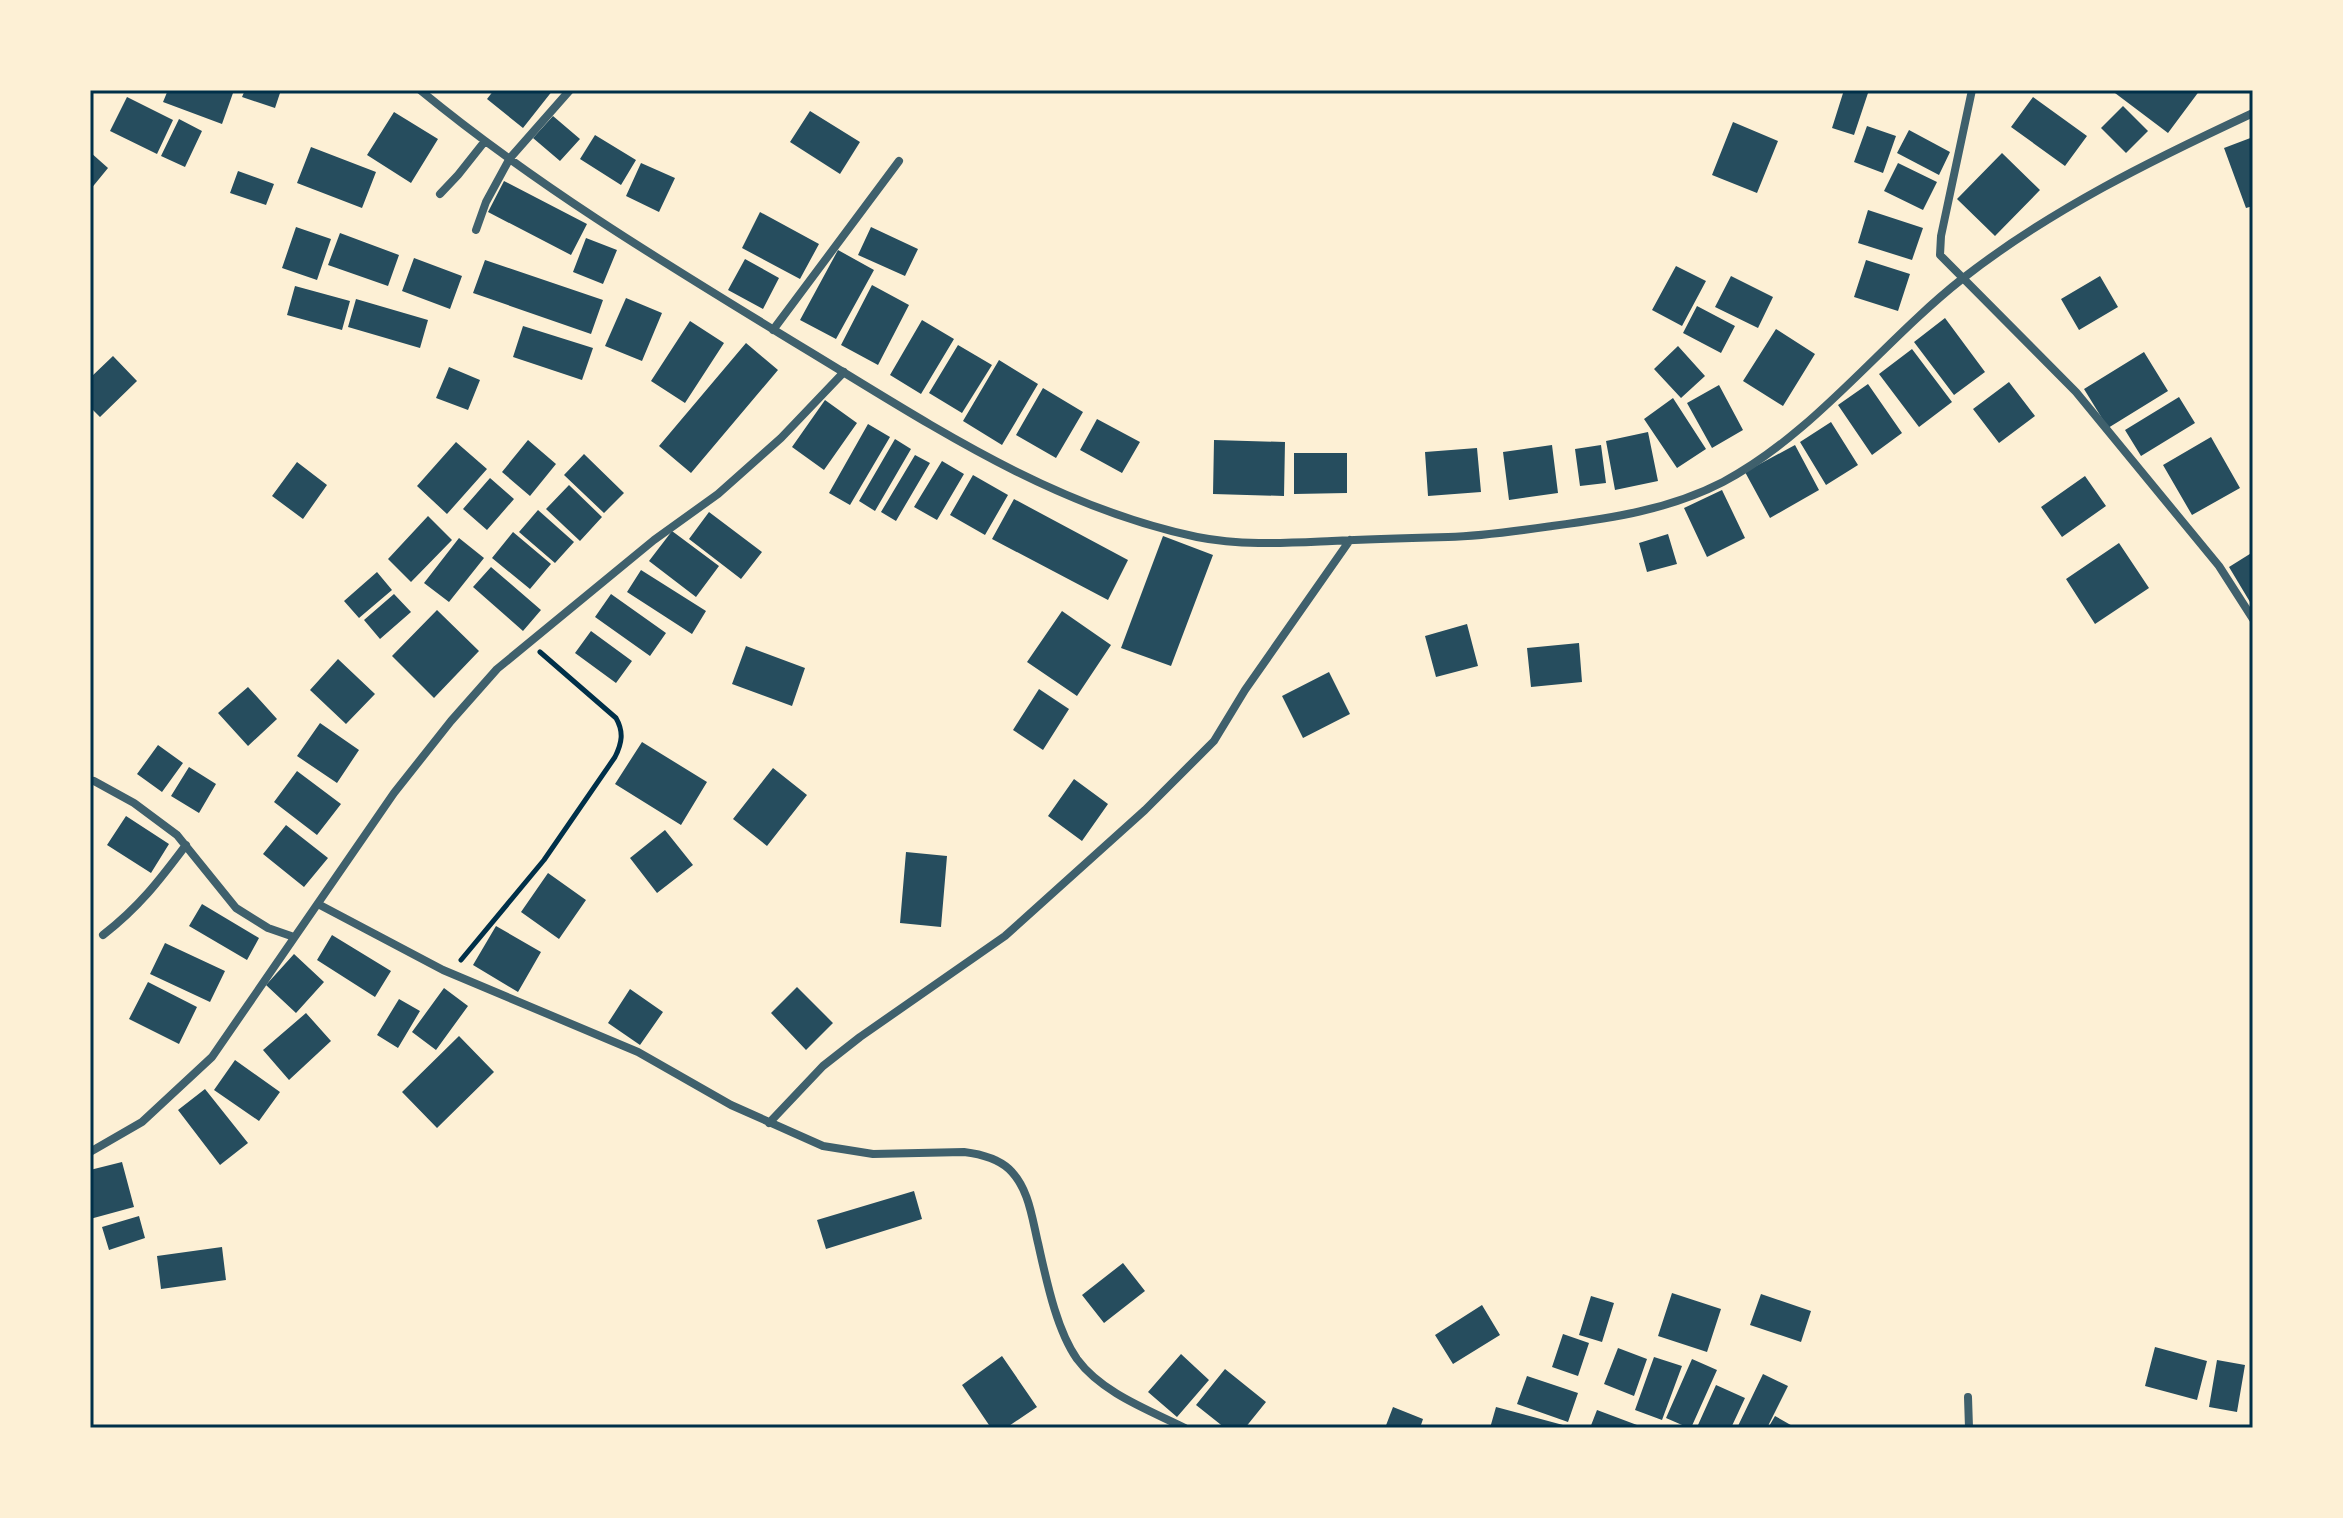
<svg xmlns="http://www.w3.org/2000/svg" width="2343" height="1518" font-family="Jost,sans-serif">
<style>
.building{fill:#264d5e}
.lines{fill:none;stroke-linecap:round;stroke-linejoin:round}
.path{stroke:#003049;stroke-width:5}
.minor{stroke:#3f606c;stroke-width:8}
.neatline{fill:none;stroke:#003049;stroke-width:3}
</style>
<rect width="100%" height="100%" fill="#fdf0d5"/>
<path class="building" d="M168,90H225L233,93L222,124L163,102Z
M245,90H281L275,108L242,97Z
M494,90H553L523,128L487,99Z
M1844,90H1869L1854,135L1832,128Z
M2111,90H2200L2168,133Z
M127,97L173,120L157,154L110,131Z
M2033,97L2087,136L2065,166L2011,127Z
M2123,106L2148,131L2126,153L2101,128Z
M810,111L860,142L840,174L790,142Z
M394,112L438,139L411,183L367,155Z
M553,116L580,139L560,161L533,138Z
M179,119L202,131L185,167L161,156Z
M1733,122L1778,141L1757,193L1712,175Z
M1867,126L1896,136L1883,173L1854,162Z
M1909,130L1950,152L1939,175L1897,153Z
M595,135L636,160L621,185L580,159Z
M2253,137V206L2246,208L2224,148Z
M311,147L376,172L362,208L297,183Z
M90,152L108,168L90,190Z
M2002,153L2040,190L1995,236L1957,199Z
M641,163L675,178L659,212L626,196Z
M1898,163L1937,182L1923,210L1884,191Z
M238,171L274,184L266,205L230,193Z
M504,181L587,224L571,255L488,212Z
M1868,210L1923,228L1912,260L1858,243Z
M760,212L819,244L800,279L742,248Z
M296,227L331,239L317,280L282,268Z
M871,227L918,249L905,276L858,255Z
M340,233L399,255L388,286L328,265Z
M586,238L617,250L603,284L573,272Z
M838,250L874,270L836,339L800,320Z
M414,258L462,276L450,309L402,291Z
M745,259L779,278L763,309L728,290Z
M485,260L603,300L591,334L473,293Z
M1866,260L1910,274L1898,311L1854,297Z
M1676,266L1706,281L1682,326L1652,310Z
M1731,276L1773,297L1758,328L1715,307Z
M2100,276L2118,307L2079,330L2061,299Z
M872,285L909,305L878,365L841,345Z
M295,286L350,301L342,330L287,315Z
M626,298L662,313L642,361L605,346Z
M356,299L428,320L420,348L348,327Z
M1697,306L1735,326L1721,353L1683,333Z
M1945,318L1985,372L1954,395L1914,342Z
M922,320L954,339L921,394L890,375Z
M690,321L724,343L685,403L651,381Z
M523,326L593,348L582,380L513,357Z
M1776,329L1815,354L1783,406L1743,381Z
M746,343L778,370L691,473L659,446Z
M958,345L992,365L962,413L929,393Z
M1678,346L1705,376L1681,398L1654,369Z
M1912,349L1952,402L1919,427L1879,374Z
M2144,352L2168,391L2108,428L2084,389Z
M113,356L137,381L100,417L90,407V378Z
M999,360L1038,384L1002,445L963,421Z
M449,367L480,380L468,410L436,398Z
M2009,382L2035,416L1999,443L1973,409Z
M1868,384L1902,433L1872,455L1838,405Z
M1719,385L1743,430L1712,448L1687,403Z
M1043,388L1083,412L1056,458L1016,435Z
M2179,397L2195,423L2141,456L2125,430Z
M1673,398L1706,449L1677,468L1644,419Z
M825,400L857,423L824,470L792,447Z
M1097,419L1140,442L1122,473L1080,450Z
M1831,422L1858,465L1826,485L1800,442Z
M868,424L890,437L850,505L829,493Z
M1648,432L1658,481L1615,490L1606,441Z
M2211,437L2240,488L2192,515L2163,465Z
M895,439L911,449L875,511L859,501Z
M528,440L556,464L530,496L502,472Z
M1214,440L1285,442L1284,496L1213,494Z
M456,442L487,469L447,514L417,486Z
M1552,445L1558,493L1509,500L1503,452Z
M1601,445L1606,483L1580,486L1575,449Z
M1795,445L1819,490L1770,518L1745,472Z
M1477,448L1481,492L1428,496L1425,452Z
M1294,453H1347V493L1294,494Z
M584,454L624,493L604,513L564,475Z
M915,455L930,463L896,521L881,512Z
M942,461L964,474L937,520L914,507Z
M297,462L327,485L303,519L272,496Z
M973,475L1008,495L985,535L950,515Z
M2085,476L2106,506L2062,537L2041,507Z
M490,478L514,499L487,530L463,509Z
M569,485L602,517L580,541L546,509Z
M1722,490L1745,538L1707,557L1684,508Z
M1014,499L1128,560L1108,600L992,539Z
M538,510L574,542L555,563L519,532Z
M709,512L762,552L741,579L689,539Z
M428,516L452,540L411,582L388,559Z
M672,531L719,566L696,597L649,561Z
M513,532L551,564L530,589L492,558Z
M1668,534L1677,564L1647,572L1639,543Z
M1163,536L1213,555L1171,666L1121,648Z
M459,538L484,558L449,602L424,583Z
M2119,543L2149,588L2095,624L2066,579Z
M2253,552V607L2229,567Z
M491,567L541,610L523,631L473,587Z
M641,570L706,611L692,634L627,592Z
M377,572L392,590L359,618L344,601Z
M394,594L411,612L380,639L364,620Z
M611,594L666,633L650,656L595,617Z
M437,610L479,651L434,698L392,656Z
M1062,611L1111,645L1077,696L1027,662Z
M1467,624L1478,666L1436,677L1425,636Z
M591,631L632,661L616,683L575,653Z
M1579,643L1582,682L1531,687L1527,648Z
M746,646L805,668L792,706L732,684Z
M338,659L375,694L346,724L310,690Z
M1329,672L1350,714L1303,738L1282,696Z
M248,687L277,719L248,746L218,713Z
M1039,689L1069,709L1043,750L1013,730Z
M320,723L359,750L337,783L297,756Z
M642,742L707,782L681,825L615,784Z
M158,745L183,763L162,792L137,774Z
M189,767L216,784L199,813L171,796Z
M773,768L807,795L767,846L733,819Z
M297,771L341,804L317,835L274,802Z
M1074,779L1108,804L1082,841L1048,816Z
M126,816L169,844L151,873L107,845Z
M286,825L328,858L304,887L263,854Z
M665,830L693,865L657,893L630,858Z
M906,852L947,856L941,927L900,923Z
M548,873L586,900L559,939L521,912Z
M202,904L259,938L247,960L189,926Z
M496,926L541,952L518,992L473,965Z
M332,935L391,971L375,997L317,960Z
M165,943L225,971L210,1002L150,974Z
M294,954L324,982L296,1013L266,985Z
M148,982L197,1007L179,1044L129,1019Z
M797,987L833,1023L806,1050L771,1013Z
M444,988L468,1006L436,1050L412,1032Z
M630,989L663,1012L640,1045L608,1023Z
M399,999L420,1011L398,1048L377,1035Z
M306,1013L331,1041L289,1080L263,1050Z
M459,1036L494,1072L437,1128L402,1092Z
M235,1060L280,1092L259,1121L214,1090Z
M205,1089L248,1143L220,1165L178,1110Z
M122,1162L134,1207L90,1219V1170Z
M914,1191L922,1219L826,1249L817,1220Z
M139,1216L145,1238L109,1250L102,1227Z
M222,1247L226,1280L161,1289L157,1256Z
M1123,1263L1145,1291L1104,1323L1082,1295Z
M1672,1293L1721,1309L1707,1352L1658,1336Z
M1761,1294L1811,1311L1801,1342L1750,1325Z
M1591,1296L1614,1303L1602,1342L1579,1335Z
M1482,1305L1500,1335L1453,1364L1435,1335Z
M1563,1334L1589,1343L1578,1376L1552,1367Z
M2155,1347L2207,1361L2197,1400L2145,1386Z
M1618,1348L1647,1359L1634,1396L1604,1384Z
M1181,1354L1209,1380L1177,1417L1148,1392Z
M1002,1356L1037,1407L1006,1428H991L962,1385Z
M1654,1357L1682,1366L1662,1420L1635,1410Z
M1692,1359L1717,1370L1691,1428H1689L1666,1418Z
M2217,1360L2245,1365L2237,1412L2209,1407Z
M1225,1369L1266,1402L1245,1428H1225L1196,1405Z
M1763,1374L1788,1386L1767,1428H1737Z
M1527,1376L1578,1393L1568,1422L1517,1404Z
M1716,1385L1745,1398L1731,1428H1706L1698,1425Z
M1393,1407L1423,1419L1420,1428H1385Z
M1496,1407L1563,1425L1562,1428H1490Z
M1597,1410L1645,1428H1590Z
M1775,1416L1796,1428H1768Z"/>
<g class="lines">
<path class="path" d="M461,960L544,860L615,757C622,743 624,732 616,718L540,652"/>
<path class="minor" d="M420,90C539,188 671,267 802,347C928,423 1050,506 1197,537C1242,546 1286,543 1332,541C1371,539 1409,538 1448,537C1483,536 1517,531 1552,526C1611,518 1669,510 1723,482C1815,433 1881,343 1962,279C2050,210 2152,160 2253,113
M1972,90L1941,236L1940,255L2076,392L2219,566L2253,619
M440,194L458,175L485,141
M476,230L486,202L510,158L570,90
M773,330L899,161
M94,781L134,803L177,835L236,908L268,928L294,937
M318,904L443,970L638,1052L731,1105L823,1146L873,1154L964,1152C980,1154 997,1158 1009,1169C1029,1188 1032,1218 1038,1243C1046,1278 1056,1329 1077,1359C1102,1393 1149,1410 1185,1428
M103,935C139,907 159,881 186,845
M769,1123L823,1066L860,1037L1005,936L1145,810L1214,741L1245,690L1350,540
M90,1152L142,1122L212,1057L394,793L451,721L497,669L654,540L718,494L781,438L844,372
M1968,1397L1969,1428"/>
</g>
<rect width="2343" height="1518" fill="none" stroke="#fdf0d5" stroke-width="184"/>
<rect x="92" y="92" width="2159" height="1334" class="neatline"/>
</svg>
